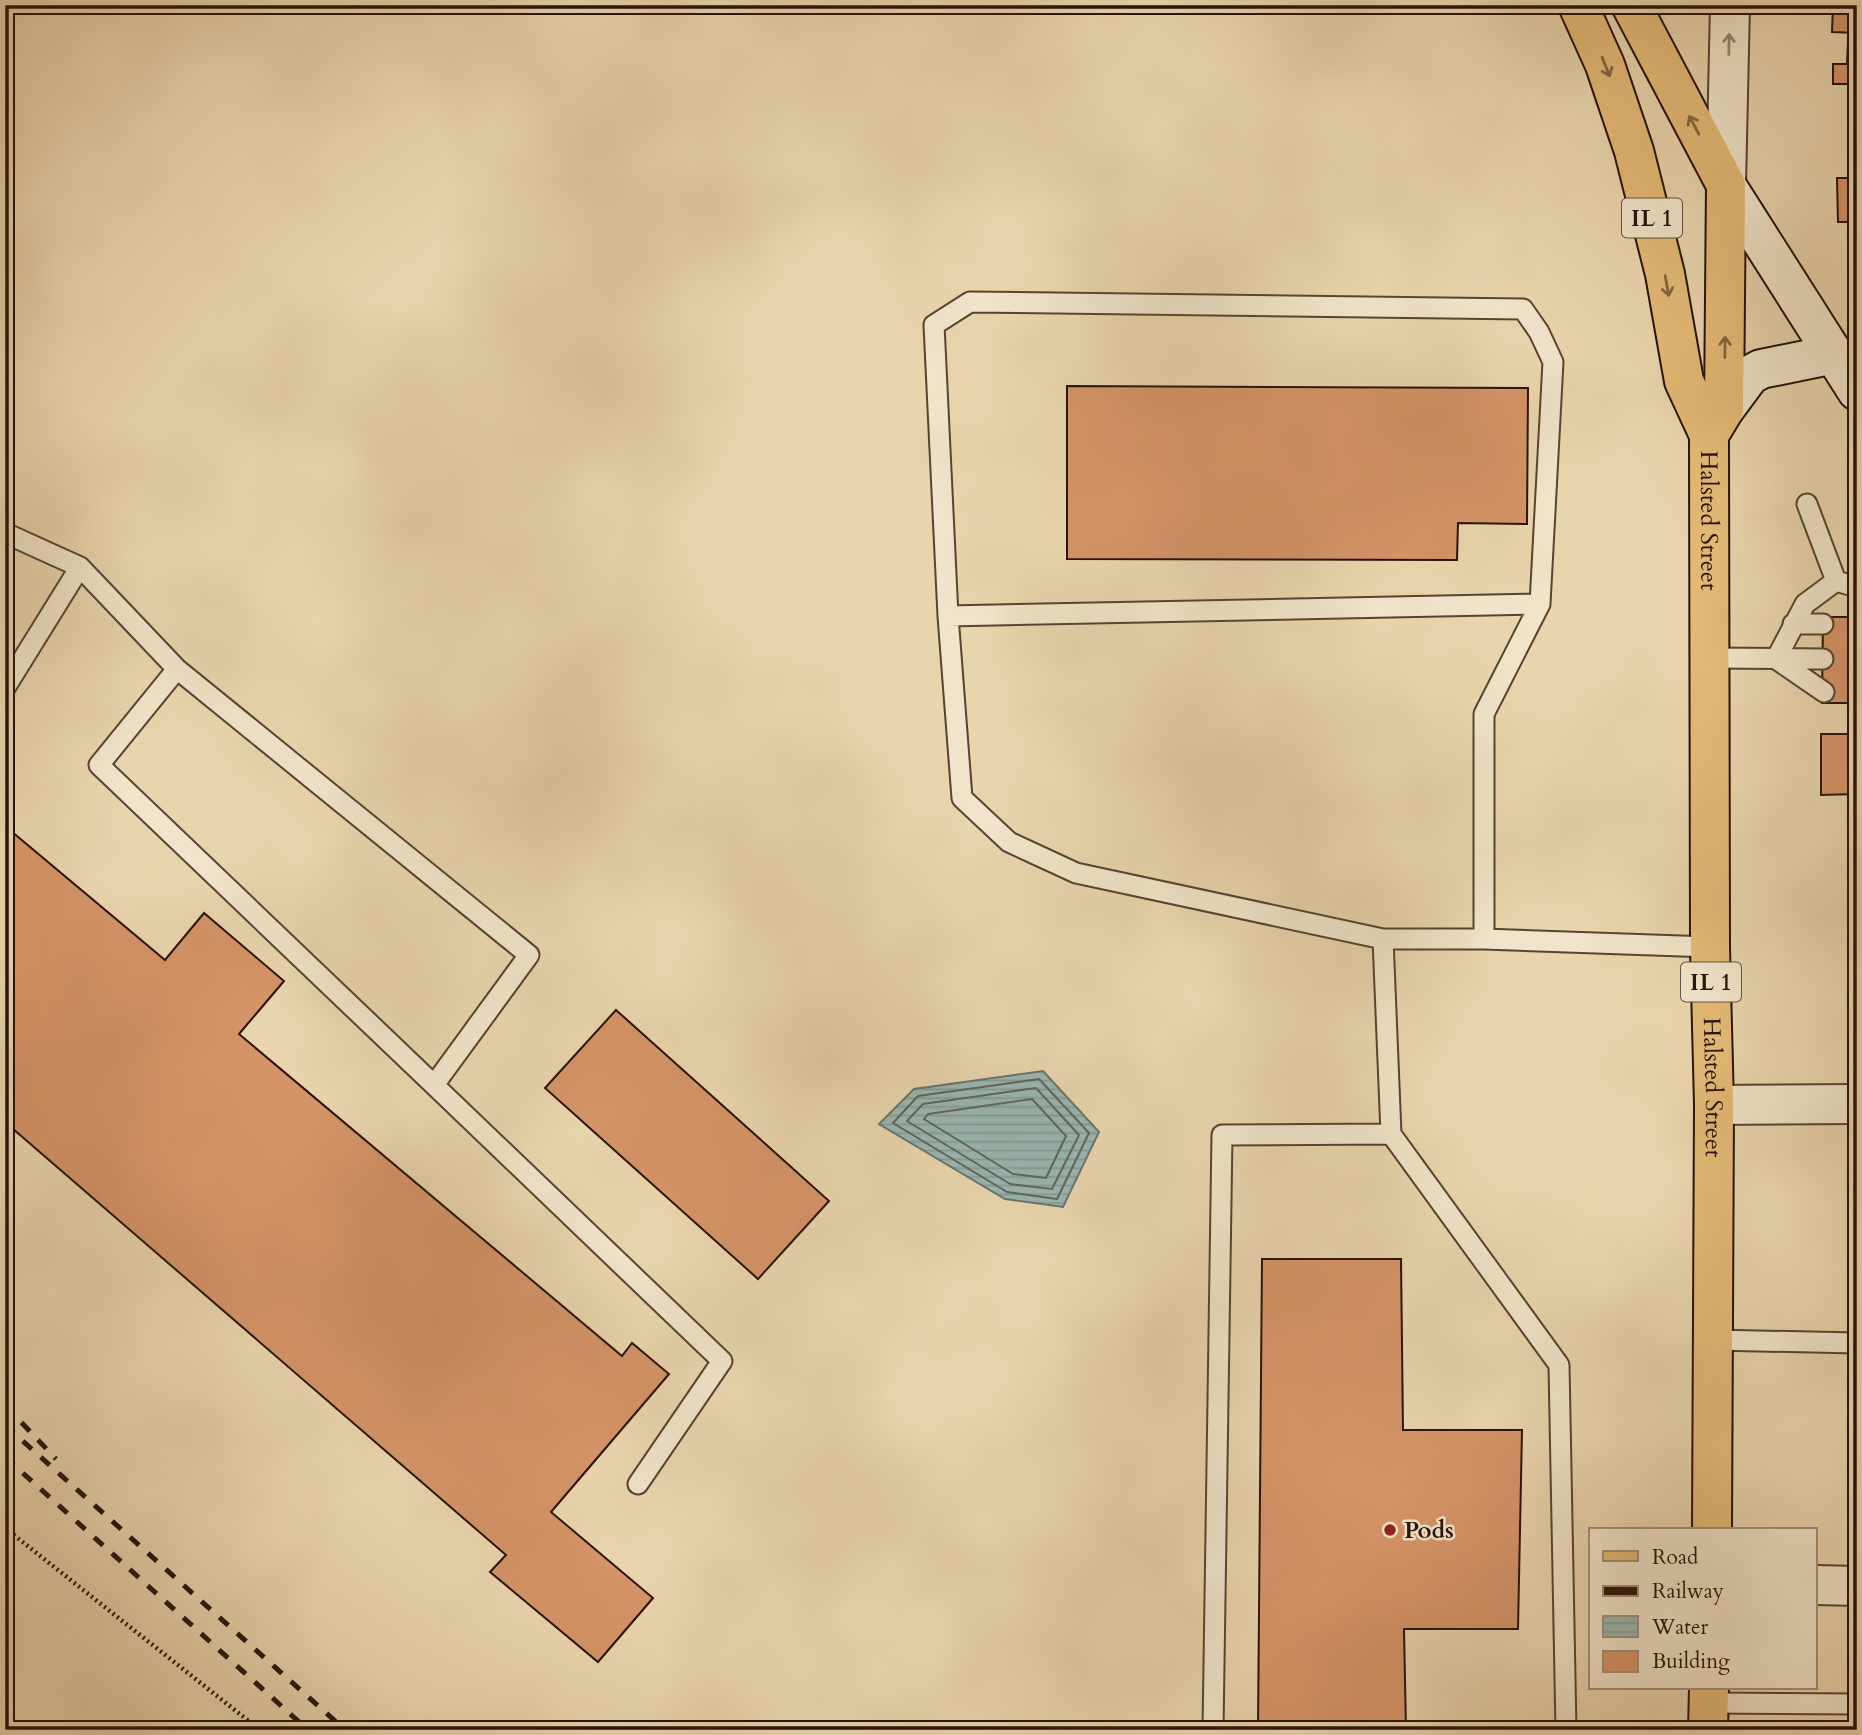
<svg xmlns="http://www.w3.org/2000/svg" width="1862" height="1735" font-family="Cardo,serif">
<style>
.water{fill:url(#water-rules);stroke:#6b756e;stroke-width:2}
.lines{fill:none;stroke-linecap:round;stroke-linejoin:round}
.shore{stroke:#60645d;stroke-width:2}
.building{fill:#d59468;stroke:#261208;stroke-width:2}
.lane-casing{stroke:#574331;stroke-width:23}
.street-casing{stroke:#574331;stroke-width:42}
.secondary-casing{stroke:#261208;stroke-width:42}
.primary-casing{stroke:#261208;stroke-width:42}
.path{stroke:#261208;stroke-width:4.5;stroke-dasharray:2 3.5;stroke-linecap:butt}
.lane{stroke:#f1e4ca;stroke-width:19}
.street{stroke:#f1e4ca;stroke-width:38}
.secondary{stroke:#f1e4ca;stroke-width:38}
.primary{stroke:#e4ba76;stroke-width:38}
.rail{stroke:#261208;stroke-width:5;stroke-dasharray:12 12;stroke-linecap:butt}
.oneway{stroke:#968673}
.oneway2{stroke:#85663f}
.poi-dot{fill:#8f2418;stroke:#f1e4ca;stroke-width:2.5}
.labels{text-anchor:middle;stroke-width:5;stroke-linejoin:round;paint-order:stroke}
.shield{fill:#f1e4ca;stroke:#635142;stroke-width:2}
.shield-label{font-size:23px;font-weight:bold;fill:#261208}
.street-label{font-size:24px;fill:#261208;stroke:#f1e4ca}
.poi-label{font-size:24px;font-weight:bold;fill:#261208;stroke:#f1e4ca;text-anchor:start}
</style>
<defs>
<pattern id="water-rules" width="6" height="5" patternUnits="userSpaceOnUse" patternTransform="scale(1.75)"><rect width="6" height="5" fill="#99b7b2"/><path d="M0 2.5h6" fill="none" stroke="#849c98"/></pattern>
</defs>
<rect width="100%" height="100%" fill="#e9d5ad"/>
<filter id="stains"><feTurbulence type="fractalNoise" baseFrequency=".00286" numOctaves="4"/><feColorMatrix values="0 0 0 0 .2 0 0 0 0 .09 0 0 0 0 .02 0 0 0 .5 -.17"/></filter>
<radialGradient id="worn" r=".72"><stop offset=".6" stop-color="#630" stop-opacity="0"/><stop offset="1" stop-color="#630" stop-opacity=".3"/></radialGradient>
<path class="water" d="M1043,1071L1099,1132L1063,1207L1005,1199L879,1124L914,1089Z"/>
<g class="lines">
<path class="shore" d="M1039,1079L1089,1133L1057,1199L1007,1192L893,1123L918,1096Z
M1036,1088L1079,1135L1052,1189L1010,1184L907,1121L923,1104Z
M1032,1099L1066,1136L1046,1178L1013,1174L924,1119L928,1114Z"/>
</g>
<path class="building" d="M1833,5H1857V33L1832,32Z
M1848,42H1857V84H1833V64H1847Z
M1837,178H1857V222H1838Z
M1067,386L1528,388L1527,524L1458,523L1457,560L1067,559Z
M1823,617H1857V703H1822Z
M1821,734H1857V794L1821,795Z
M5,826L165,960L204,913L284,981L239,1034L622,1356L632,1343L669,1374L551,1512L653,1598L598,1662L490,1572L506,1555L5,1122Z
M616,1010L829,1201L758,1279L545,1088Z
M1262,1259H1401L1403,1430H1522L1518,1629H1404L1406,1730H1258Z"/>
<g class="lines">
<defs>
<path id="lane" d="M1807,504L1836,581L1805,604L1776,659L1824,692
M5,533L80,567L177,669L529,955L434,1085L99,765L177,669
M1836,581L1857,587
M948,616L1540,604
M1793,624H1823
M1711,658L1823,659
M5,688L80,567
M1383,939L1391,1134L1559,1365L1566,1730
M1484,939V714L1540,604L1553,362L1539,332L1523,309L970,302L934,325L948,616L962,798L1009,842L1076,873L1383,939H1484L1710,947
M434,1085L722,1361L638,1484
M1714,1340L1857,1343
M1709,1703L1857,1704
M1213,1730L1222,1135L1391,1134"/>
<path id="street" d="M1726,185L1730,5
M1714,1105L1857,1104
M1815,1585L1857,1586"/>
<path id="secondary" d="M1726,185L1857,391
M1724,410L1750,375L1761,369L1835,354"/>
<g id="primary">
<path id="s1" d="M1578,5L1605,65L1634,151L1665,274L1684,381L1709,435L1710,947L1714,1105L1712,1530"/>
<path d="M1631,5L1726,185L1724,410L1709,435"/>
<path d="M1708,1730L1709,1688"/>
</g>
</defs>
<use href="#lane" class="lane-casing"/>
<use href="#street" class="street-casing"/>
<use href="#secondary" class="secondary-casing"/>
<use href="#primary" class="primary-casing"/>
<path class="path" d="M5,1528L260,1730"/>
<use href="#lane" class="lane"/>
<use href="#street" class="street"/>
<use href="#secondary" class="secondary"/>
<use href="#primary" class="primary"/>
<path class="rail" d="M5,1405L56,1459
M5,1425L345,1730
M5,1457L308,1730"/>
</g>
<defs><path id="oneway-shaft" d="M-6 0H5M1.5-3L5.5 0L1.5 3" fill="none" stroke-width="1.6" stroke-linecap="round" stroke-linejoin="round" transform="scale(1.75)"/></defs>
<use class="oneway" href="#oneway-shaft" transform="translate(1729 44) rotate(-89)"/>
<g class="oneway2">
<use href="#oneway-shaft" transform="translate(1606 67) rotate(68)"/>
<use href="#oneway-shaft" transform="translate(1694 125) rotate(-118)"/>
<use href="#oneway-shaft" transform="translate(1667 286) rotate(80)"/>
<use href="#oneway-shaft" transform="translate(1725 347) rotate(-89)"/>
</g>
<circle class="poi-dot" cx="1390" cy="1530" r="7"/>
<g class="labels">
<g class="shield">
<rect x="1622" y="198.5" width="60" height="39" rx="5"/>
<rect x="1681" y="962.5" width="60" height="39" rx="5"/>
</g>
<g class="shield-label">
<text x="1652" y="226">IL 1</text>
<text x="1711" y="990">IL 1</text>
</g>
<g class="street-label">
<text dy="8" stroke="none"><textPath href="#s1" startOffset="537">Halsted Street</textPath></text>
<text dy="8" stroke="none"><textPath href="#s1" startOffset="1104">Halsted Street</textPath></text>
</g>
<g class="poi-label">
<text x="1404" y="1538">Pods</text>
</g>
</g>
<rect width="1862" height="1735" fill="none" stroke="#e9d5ad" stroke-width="28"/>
<rect x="7" y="7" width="1848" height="1721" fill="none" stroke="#261208" stroke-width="3.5"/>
<rect x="14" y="14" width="1834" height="1707" fill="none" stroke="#261208" stroke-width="2"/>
<rect x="1589" y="1528" width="228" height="161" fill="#f1e4ca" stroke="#a0907c" stroke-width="2"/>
<rect x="1603" y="1551" width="35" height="10" fill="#e4ba76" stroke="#a0907c" stroke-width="2"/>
<text x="1652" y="1564" font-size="21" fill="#261208">Road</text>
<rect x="1603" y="1586" width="35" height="10" fill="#261208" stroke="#a0907c" stroke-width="2"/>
<text x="1652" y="1598" font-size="21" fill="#261208">Railway</text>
<rect x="1603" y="1616" width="35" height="21" fill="url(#water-rules)" stroke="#a0907c" stroke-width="2"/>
<text x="1652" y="1634" font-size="21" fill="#261208">Water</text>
<rect x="1603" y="1651" width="35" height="21" fill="#d59468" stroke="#a0907c" stroke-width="2"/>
<text x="1652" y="1668" font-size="21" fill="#261208">Building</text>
<rect width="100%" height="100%" filter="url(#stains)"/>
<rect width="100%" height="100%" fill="url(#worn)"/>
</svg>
